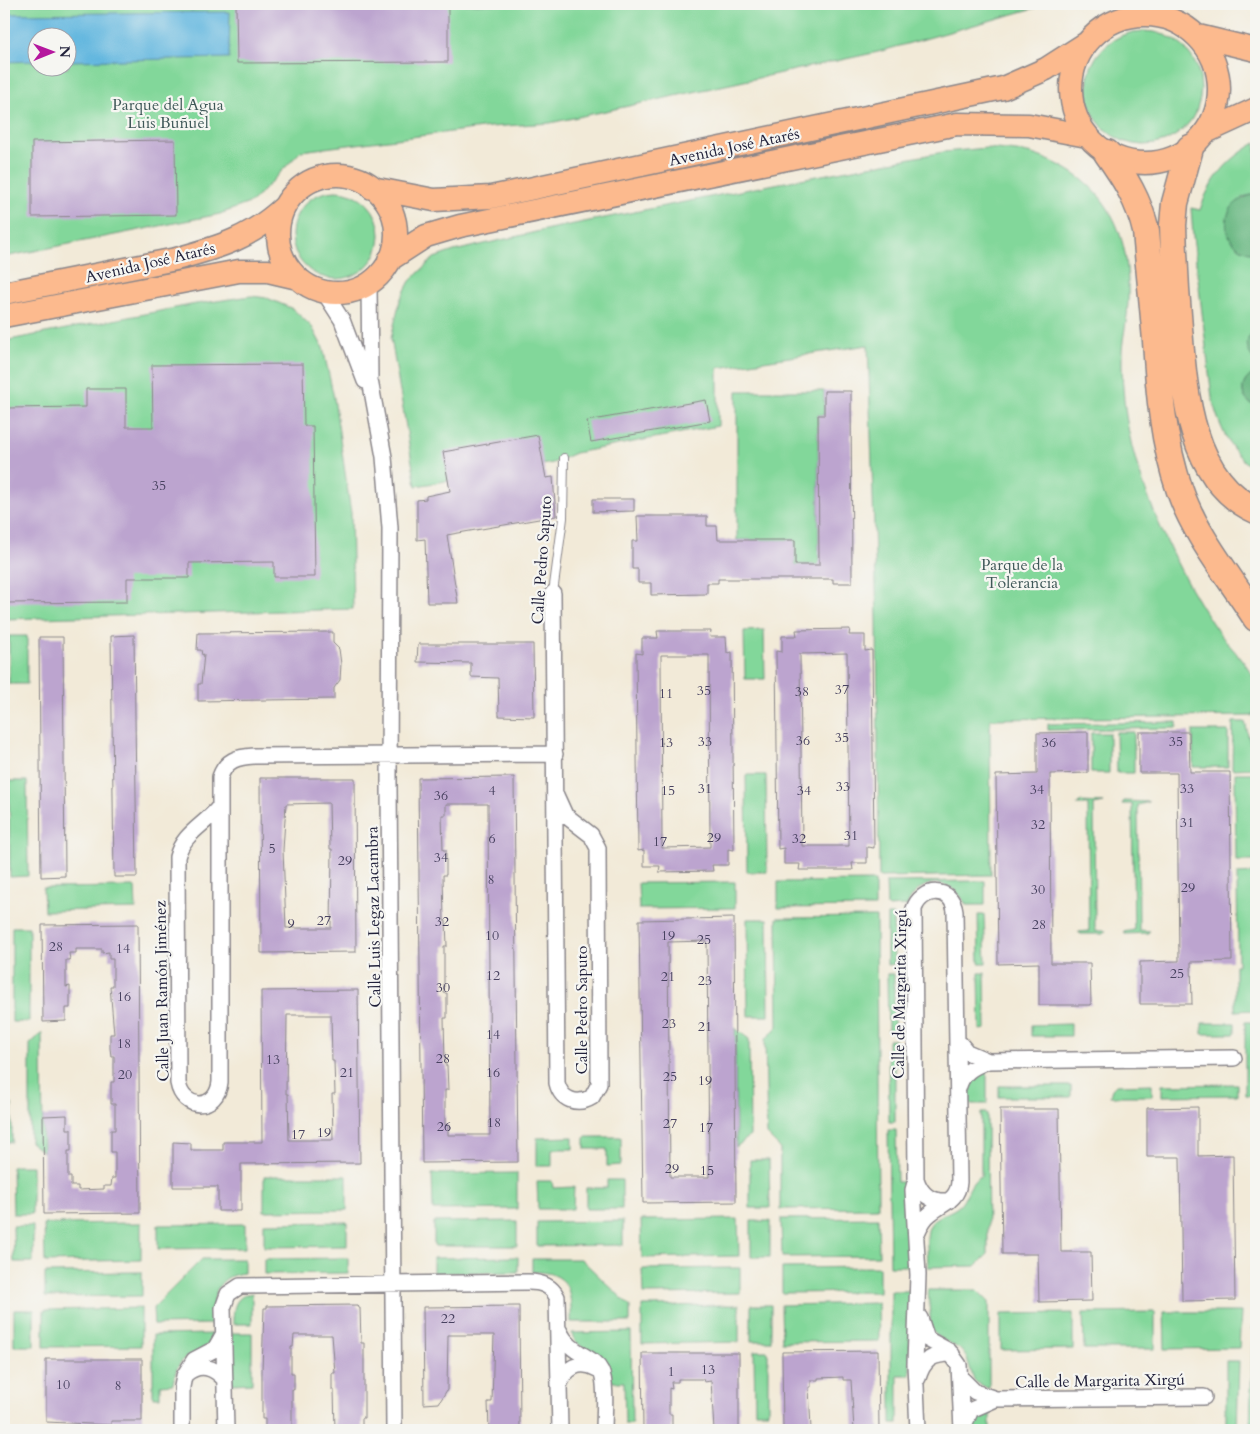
<svg xmlns="http://www.w3.org/2000/svg" width="1260" height="1434" font-family="Cardo,serif">
<style>
.green{fill:#82d79a;stroke:#527c6a;fill-rule:evenodd}
.forest{fill:#69b882;stroke:#466d5e}
.water{fill:#64b7df;stroke:#436c8d}
.building{fill:#bca4cf;fill-rule:evenodd}
.lines{fill:none;stroke-linecap:round;stroke-linejoin:round}
.lane-casing{stroke:#8a868a;stroke-width:10}
.street-casing{stroke:#8a868a;stroke-width:18}
.primary-casing{stroke:#8a868a;stroke-width:25}
.highway-casing{stroke:#8a868a;stroke-width:29}
.lane{stroke:#fff;stroke-width:8}
.street{stroke:#fff;stroke-width:15}
.primary{stroke:#fcba8e;stroke-width:22}
.highway{stroke:#fcba8e;stroke-width:26}
.labels{text-anchor:middle;stroke-width:4.5;stroke-linejoin:round;paint-order:stroke}
.number-label{font-size:14px;fill:#484260}
.park-label{font-size:16px;fill:#3f5858;stroke:#f6f6f2}
.street-label{font-size:16px;fill:#22223b;stroke:#f6f6f2}
</style>
<rect width="100%" height="100%" fill="#f6f6f2"/>
<filter id="ink" filterUnits="userSpaceOnUse"><feTurbulence type="fractalNoise" baseFrequency=".02" numOctaves="2"/><feDisplacementMap in="SourceGraphic" scale="10" xChannelSelector="R" yChannelSelector="G"/><feConvolveMatrix kernelMatrix="1 2 1 2 8 2 1 2 1" color-interpolation-filters="sRGB"/></filter>
<filter id="wash" filterUnits="userSpaceOnUse"><feTurbulence type="fractalNoise" baseFrequency=".0096" numOctaves="4" result="noise"/><feDisplacementMap in="SourceGraphic" scale="20" xChannelSelector="R" yChannelSelector="G"/><feGaussianBlur stdDeviation="1.12" result="paint"/><feColorMatrix in="noise" values="0 0 0 0 0 0 0 0 0 0 0 0 0 0 0 0 0 1.4 0 .05"/><feComposite in="paint" operator="in"/></filter>
<g filter="url(#wash)">
<rect width="100%" height="100%" fill="#f2ead8"/>
<path class="green" d="M4,4H1049L878,52L550,123L490,127L301,151L252,202L220,214L4,257ZM38,38H68V68H38Z
M1087 88a57 57 0 1 1 114 0a57 57 0 1 1-114 0Z
M1256,143V194L1242,197L1253,253L1256,252V330L1252,332L1256,373C1239,379 1238,400 1256,406V471C1231,454 1219,427 1212,398L1193,236L1191,208L1200,210C1209,181 1228,158 1256,143Z
M987,148C1001,150 1017,150 1032,154C1104,177 1131,228 1128,302C1128,318 1123,334 1122,350C1121,392 1127,438 1141,477C1159,529 1182,578 1212,623C1225,643 1245,659 1255,680C1259,689 1258,709 1252,716L990,719L991,875L879,877L877,618L868,345L718,368V426L575,453L553,463L416,486L391,338L400,300L410,281L434,258L454,251L549,229L780,183L943,152Z
M292 235a44 44 0 1 1 88 0a44 44 0 1 1-88 0Z
M251,296L267,298L293,309L312,327L323,348L334,398L351,513L353,609L4,619V341L196,304Z
M737,391H824V415H818L819,565H795V540H737Z
M764,630L765,679H745L744,631Z
M9,636H27V684H9Z
M1177,722V728L1048,730V724Z
M1233,722H1245L1256,768L1232,769Z
M1193,731H1228V767H1193Z
M1116,732H1134V773H1117Z
M1091,733H1109V773H1091Z
M1235,773H1256V861H1236Z
M746,775H766L767,872H747Z
M9,781H27L28,876L10,877Z
M1124,801L1149,802L1138,805L1139,930L1150,931L1148,933L1125,934L1123,932L1134,930L1132,804H1122Z
M1079,802L1104,803L1094,805L1095,931H1106L1103,934H1081L1078,932L1089,931L1088,805H1077Z
M1256,873L1255,1010L1235,1011V965H1238L1237,874Z
M875,881V907L778,908V882Z
M985,881V905H966C952,876 919,876 907,906L887,907L886,882Z
M735,882V908L639,909L638,883Z
M135,887L136,909L44,911L43,888Z
M887,915H893L894,964L887,965Z
M978,915H984L986,963H979Z
M876,917L878,1208L780,1209V1148L767,1135L765,1040L778,1026L777,918Z
M747,919H768L769,1016H748Z
M12,927H29V1022H12Z
M979,973H985L986,1029L980,1030Z
M887,974H894V1031H888Z
M1245,1022H1255L1251,1095H1245Z
M1202,1023H1235V1034H1202Z
M1071,1024V1036H1031V1025Z
M735,1028L749,1039L750,1136L736,1147Z
M42,1033L43,1152L30,1142V1044Z
M888,1040H895V1122H889Z
M987,1070V1104H968C967,1089 968,1072 987,1070Z
M1152,1084V1096H1110L1112,1089L1116,1085Z
M1237,1084V1095L1162,1096V1085Z
M999,1086H1071V1097H999Z
M4,1104H12V1142H4Z
M981,1113H987L988,1254L976,1266L928,1267C928,1255 925,1238 929,1227C935,1214 952,1214 961,1204C968,1195 970,1181 981,1176Z
M888,1130H896L897,1182H909L910,1266H890Z
M573,1137V1149H552V1166H537V1138Z
M585,1137H621V1165L607,1166V1149H585Z
M750,1160H769L770,1208H750Z
M12,1166H32V1214H13Z
M517,1173V1209L433,1210L432,1174Z
M264,1176H347V1210L264,1211Z
M607,1180H622V1209H586V1188H607Z
M537,1181H552L553,1188L574,1187L573,1209H538Z
M878,1218L879,1256L782,1257L781,1219Z
M738,1219L739,1256L642,1258L641,1220Z
M517,1221V1246H434V1222Z
M623,1221V1245L537,1246V1222Z
M751,1221H770V1257H751Z
M347,1222V1246L264,1247V1223Z
M141,1223V1260L45,1262L44,1224Z
M245,1224V1248L158,1249V1225Z
M13,1226H33V1262H14Z
M518,1257V1272L433,1273V1258Z
M348,1258V1273L264,1274V1259Z
M202,1259H244V1273C214,1276 212,1299 213,1324L154,1325L153,1308Z
M532,1259H581L630,1306V1322H571C572,1290 569,1271 532,1272Z
M879,1267V1292L782,1293V1268Z
M740,1268V1293L643,1294L642,1269Z
M142,1272V1296L45,1297V1273Z
M1254,1286L1256,1291V1430H1250Z
M928,1290H977L989,1302V1389L974,1381L967,1358L960,1349L938,1337L931,1329Z
M891,1291H910V1375H898V1424H891Z
M252,1293V1324H233C233,1309 234,1296 252,1293Z
M878,1303L879,1341L782,1342L781,1305Z
M739,1305V1342L642,1344V1306Z
M751,1305H771V1341H751Z
M141,1308V1346L44,1347V1310Z
M14,1310H34V1346H14Z
M1155,1312V1349H1084L1083,1313Z
M1164,1312H1241L1239,1348L1165,1349Z
M1073,1313V1349L1001,1350V1314Z
M631,1332L632,1424H625L624,1382H612C606,1344 576,1355 572,1333Z
M232,1333H252V1383L232,1384Z
M213,1334L208,1345C188,1359 178,1354 173,1384L160,1385V1397H153V1335Z
M754,1351H768V1412H755Z
M1226,1361H1239L1237,1430H1226Z
M990,1408V1430H971L975,1416Z"/>
<path class="forest" d="M1256,194V252C1225,255 1209,203 1256,194Z
M1256,330V361C1246,353 1243,337 1256,330Z
M1256,373V406C1238,400 1239,379 1256,373Z"/>
<path class="water" d="M230,12L229,58L68,61V38H38L37,61L4,62V14Z"/>
<g id="blocks">
<path class="building" d="M448,4V62L237,63L236,5Z
M175,140L176,215L32,217V142Z
M303,364L304,426H313L315,577H274V562L189,563V578H127V602L4,603V408L86,407V389H126V427H153L152,365Z
M824,391H851L852,583H833V579H718V583H707V594L651,595V583H638V569H632V541H638L637,516H707V526H717L718,540H795V565H819L818,415H824Z
M706,400L710,421L591,442L587,421Z
M538,435L546,478L553,477L556,516L447,535L458,603H427L425,539L417,540V500L426,499V496L450,491L443,452Z
M593,499H634V511L593,512Z
M850,629L849,635H865V651L872,650L874,848L867,847V863H852L853,870H799L800,864H784V848L778,849L776,651L782,652V636H797L796,630ZM847,653L849,846H802L800,654Z
M657,631H711L710,637H726L727,653L732,652L734,850L728,849V865H712L713,871L659,872L660,866H644V850L638,851L636,653L642,654V638H658ZM661,655H709L710,847L662,848Z
M333,632V643L339,649L341,664L340,680L334,688V699L198,701V684H201L204,654L202,655L201,650H197L198,633Z
M134,635L137,877H114L111,636Z
M39,637H63L65,876L41,877Z
M418,644H533L534,717L499,716L498,678L471,677V663L417,662Z
M1088,732V773L1050,774L1051,963H1090L1091,1005H1039V963L998,964L996,775L1037,774V733Z
M1139,732H1189L1190,772H1230L1232,961L1191,962L1192,1004H1140V962L1179,961L1177,773H1139Z
M514,777L518,1162L422,1163L418,778ZM446,804H488L490,1135H448V1125H445V1090H448L447,1065H445L444,1018H447V993H444V946H447L446,921H444L443,875H446V850H443L442,815H446Z
M260,778H355L356,952L261,953ZM329,803L330,849H332L331,928H286L283,850L286,804Z
M734,918L736,1202L643,1203L639,920ZM707,941L709,1177H670L668,942Z
M138,924L140,1213L44,1214L43,1116L67,1115V1129H71V1151H68V1177H71V1186H78V1190L104,1189V1186H111L112,1178H115V1152H111V1130H115V1104H111V1082H114V1056H111L110,1048V1034H114L110,986H113V959H109V952L102,953V949H76V953H69L70,960H66V987L70,986V1008H66V1021L43,1022L42,925Z
M358,990L360,1163L241,1164V1211H218V1187H173V1142L191,1143V1150H223V1142H262L261,991ZM287,1015H331L332,1061H334L335,1094H332L333,1140H289L288,1094H286Z
M1198,1107V1156L1233,1155L1235,1300L1182,1301L1180,1157H1147V1108Z
M1000,1109H1059L1061,1252H1091L1092,1301L1039,1302L1038,1254H1002Z
M357,1305L358,1308H360L361,1343H364V1418H362V1430H335L334,1390H332V1373H335L332,1335H294L293,1347H291V1373H294V1390L292,1389V1430H265V1419H262V1371L264,1308H267V1306Z
M519,1306L520,1430H489L488,1402H492L494,1335H448L447,1390L439,1403L424,1404L423,1307Z
M878,1351L879,1430H854L851,1380H843V1377L818,1378V1380H811V1387H809L811,1430H783L782,1352Z
M642,1353H739V1430H714L711,1381L704,1382L703,1379H678V1382H671L672,1389L669,1388V1414H672V1430H643Z
M46,1359H142V1421H111V1425L46,1422Z"/>
</g>
</g>
<g filter="url(#ink)">
<use href="#blocks" fill-opacity="0" stroke="#8a868a" stroke-width="1"/>
<g class="lines">
<defs>
<path id="lane" d="M553,593L563,518L564,458"/>
<path id="street" d="M369,284L370,380L384,457L390,528L389,784L394,1430
M324,292L342,320L365,381
M553,593L557,1083C561,1100 577,1106 592,1097L599,1084L598,848L591,835L565,815L555,793
M219,807C205,825 183,833 177,857L178,1083C183,1111 217,1111 220,1082V777C226,760 237,757 254,756L555,754
M957,1040L967,1052L988,1061L1234,1058
M958,1089C962,1072 973,1067 988,1061
M916,1179L913,1190L918,1275L915,1364L918,1430
M917,1233C920,1226 924,1218 931,1213C943,1203 958,1200 959,1182L955,911C952,886 921,887 914,909L916,1179C921,1195 931,1202 949,1201
M920,1318L927,1339L949,1351L959,1365L962,1430
M559,1330C570,1355 593,1355 601,1371C607,1383 604,1415 604,1430
M186,1374C200,1362 214,1367 225,1380
M960,1377L975,1392L996,1399L1204,1397
M918,1378C924,1359 932,1354 952,1354
M559,1386C565,1368 579,1359 597,1369
M963,1427L971,1410L996,1399
M182,1430V1387L184,1376L194,1360L215,1349L223,1335
M226,1430L223,1308L228,1294L240,1286L528,1282C541,1282 551,1285 557,1297L560,1430"/>
<path id="primary" d="M1071 89a74 74 0 1 1 148 0a74 74 0 1 1-148 0Z
M1198,36L1256,50
M1206,132L1256,109
M278 234a59 59 0 1 1 118 0a59 59 0 1 1-118 0Z
M372,188L434,200L491,197L1003,88L1046,69L1085,44
M389,260L426,236L460,226L957,124L1029,125L1087,136
M4,293L176,259C220,247 251,238 285,206
M4,316L239,271H268L298,278"/>
<path id="highway" d="M1190,148L1175,203L1173,225C1174,260 1176,294 1179,328C1184,390 1190,481 1256,510
M1107,153C1125,178 1139,201 1146,231C1149,268 1153,304 1156,341C1159,392 1163,442 1180,491C1196,537 1230,577 1256,618"/>
</defs>
<use href="#lane" class="lane-casing"/>
<use href="#street" class="street-casing"/>
<use href="#primary" class="primary-casing"/>
<use href="#highway" class="highway-casing"/>
<use href="#lane" class="lane"/>
<use href="#street" class="street"/>
<use href="#primary" class="primary"/>
<use href="#highway" class="highway"/>
</g>
</g>
<g class="labels">
<g class="number-label">
<text x="159" y="490">35</text>
<text x="842" y="694">37</text>
<text x="704" y="695">35</text>
<text x="802" y="696">38</text>
<text x="666" y="698">11</text>
<text x="842" y="742">35</text>
<text x="803" y="745">36</text>
<text x="705" y="746">33</text>
<text x="1176" y="746">35</text>
<text x="666" y="747">13</text>
<text x="1049" y="747">36</text>
<text x="843" y="791">33</text>
<text x="705" y="793">31</text>
<text x="1187" y="793">33</text>
<text x="1037" y="794">34</text>
<text x="492" y="795">4</text>
<text x="668" y="795">15</text>
<text x="804" y="795">34</text>
<text x="441" y="800">36</text>
<text x="1187" y="827">31</text>
<text x="1038" y="829">32</text>
<text x="851" y="840">31</text>
<text x="714" y="842">29</text>
<text x="492" y="843">6</text>
<text x="799" y="843">32</text>
<text x="660" y="846">17</text>
<text x="272" y="853">5</text>
<text x="441" y="862">34</text>
<text x="345" y="865">29</text>
<text x="491" y="884">8</text>
<text x="1188" y="892">29</text>
<text x="1038" y="894">30</text>
<text x="324" y="925">27</text>
<text x="442" y="926">32</text>
<text x="291" y="928">9</text>
<text x="1039" y="929">28</text>
<text x="492" y="940">10</text>
<text x="668" y="940">19</text>
<text x="704" y="944">25</text>
<text x="56" y="951">28</text>
<text x="123" y="953">14</text>
<text x="1177" y="978">25</text>
<text x="493" y="980">12</text>
<text x="668" y="981">21</text>
<text x="705" y="985">23</text>
<text x="443" y="992">30</text>
<text x="124" y="1001">16</text>
<text x="669" y="1028">23</text>
<text x="705" y="1031">21</text>
<text x="493" y="1039">14</text>
<text x="124" y="1048">18</text>
<text x="443" y="1063">28</text>
<text x="273" y="1064">13</text>
<text x="347" y="1077">21</text>
<text x="493" y="1077">16</text>
<text x="125" y="1079">20</text>
<text x="670" y="1081">25</text>
<text x="705" y="1085">19</text>
<text x="494" y="1127">18</text>
<text x="670" y="1128">27</text>
<text x="444" y="1131">26</text>
<text x="706" y="1132">17</text>
<text x="324" y="1137">19</text>
<text x="298" y="1139">17</text>
<text x="672" y="1173">29</text>
<text x="707" y="1175">15</text>
<text x="448" y="1323">22</text>
<text x="708" y="1374">13</text>
<text x="671" y="1376">1</text>
<text x="63" y="1389">10</text>
<text x="118" y="1390">8</text>
</g>
<g class="park-label">
<text x="168" y="110">Parque del Agua<tspan x="168" dy="18">Luis Buñuel</tspan></text>
<text x="1022" y="570">Parque de la<tspan x="1022" dy="18">Tolerancia</tspan></text>
</g>
<g class="street-label">
<text transform="translate(734 146) rotate(-12)" y="6">Avenida José Atarés</text>
<text transform="translate(150 262) rotate(-13)" y="6">Avenida José Atarés</text>
<text transform="translate(541 560) rotate(-86)" y="6">Calle Pedro Saputo</text>
<text transform="translate(373 917) rotate(-91)" y="6">Calle Luis Legaz Lacambra</text>
<text transform="translate(161 991) rotate(-91)" y="6">Calle Juan Ramón Jiménez</text>
<text transform="translate(899 994) rotate(-89)" y="6">Calle de Margarita Xirgú</text>
<text transform="translate(581 1010) rotate(-90)" y="6">Calle Pedro Saputo</text>
<text transform="translate(1100 1380) rotate(-1)" y="6">Calle de Margarita Xirgú</text>
</g>
</g>
<rect width="1260" height="1434" fill="none" stroke="#f6f6f2" stroke-width="20"/>
<g transform="translate(52 52) rotate(89)"><circle r="24" fill="#f6f6f2" stroke="#a1a1a9"/>
<path d="M0-4L9 19L0 12L-9 19Z" fill="#b5179e"/>
<text y="-8" font-size="14" font-weight="bold" text-anchor="middle" fill="#22223b">N</text>
</g>
</svg>
